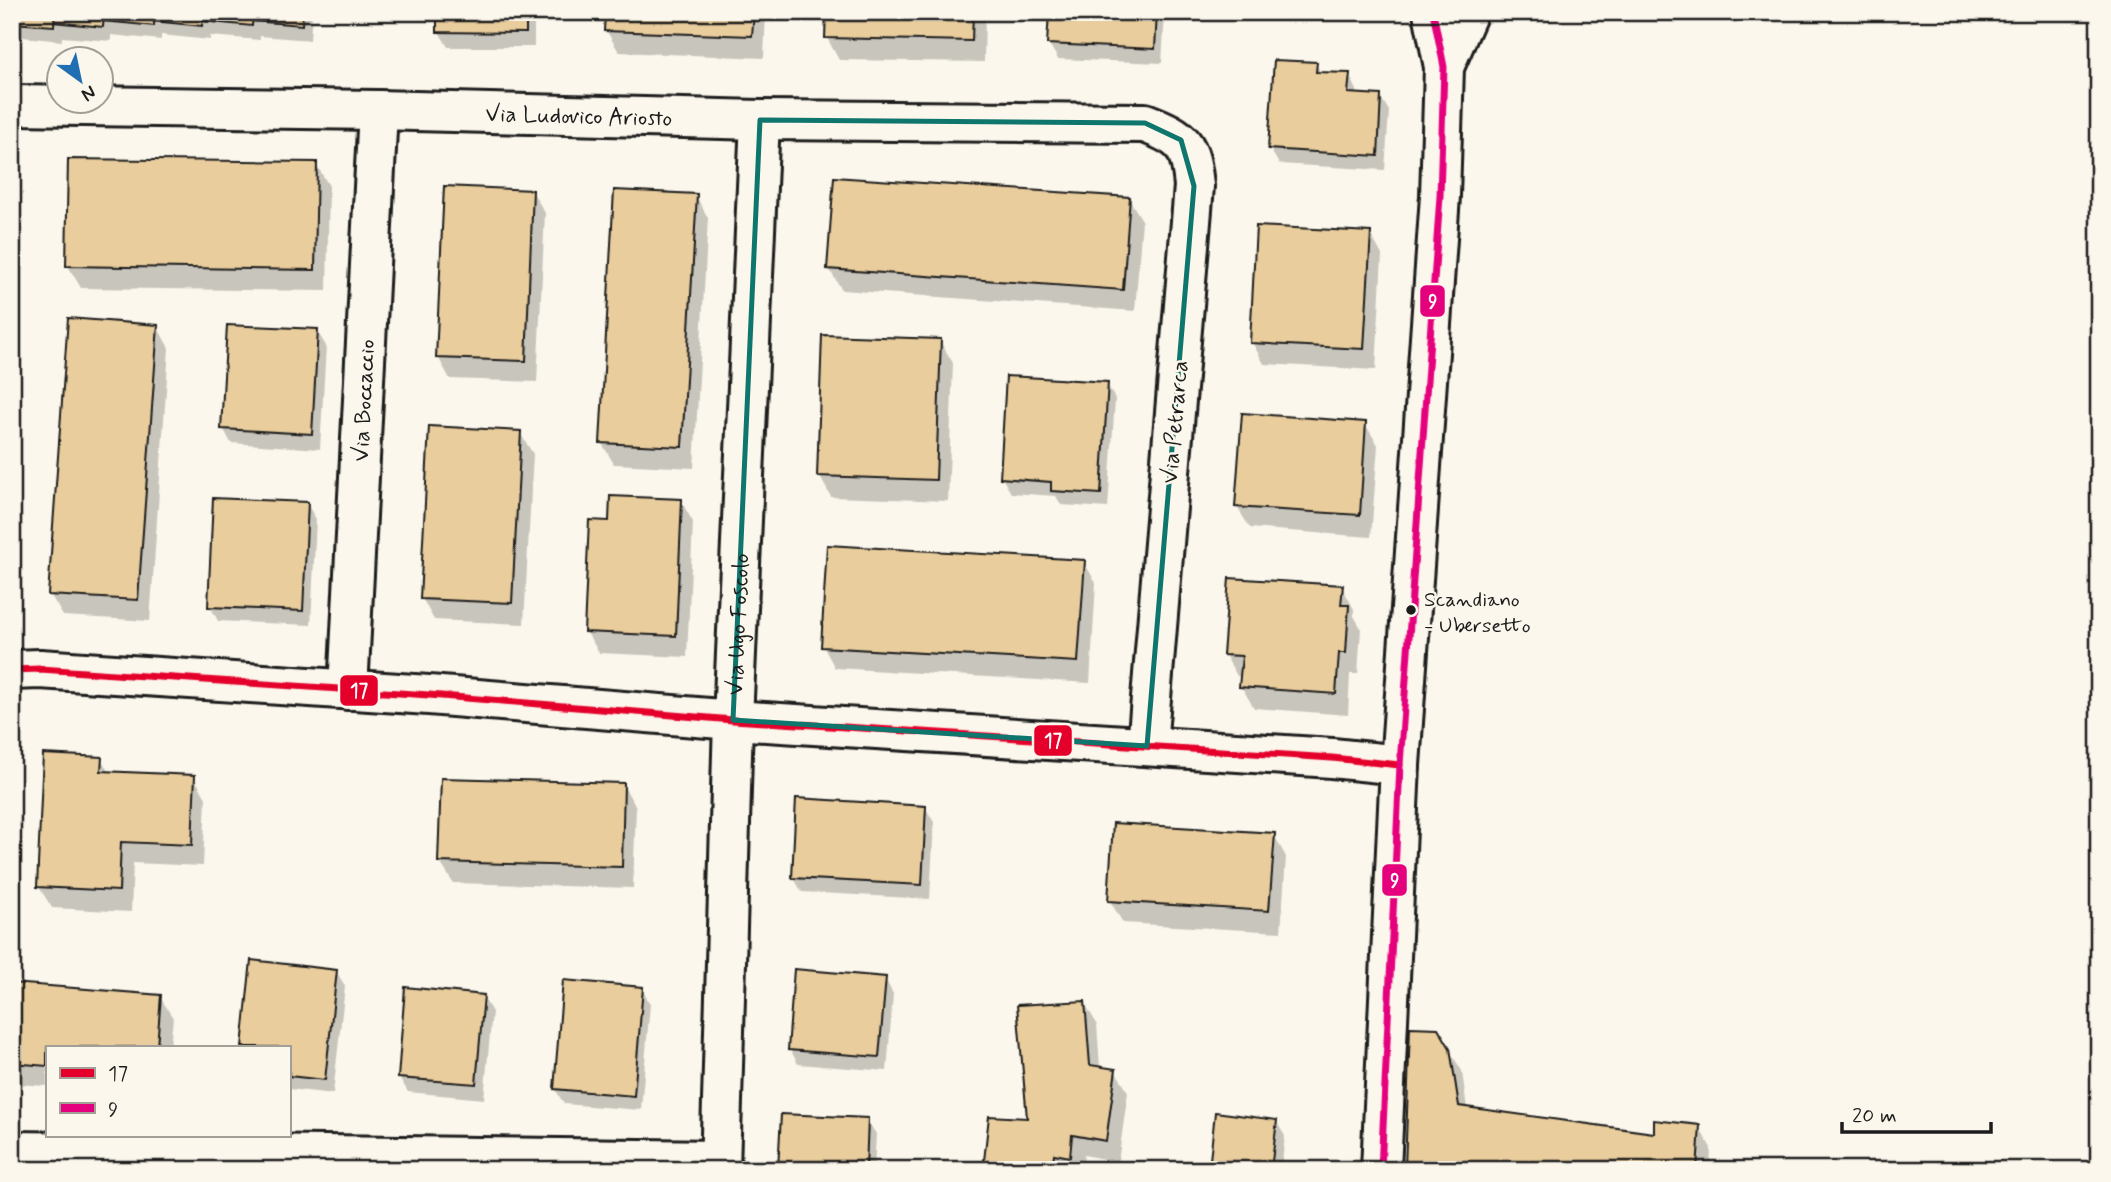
<svg xmlns="http://www.w3.org/2000/svg" width="2111" height="1182" font-family="Mynerve,sans-serif">
<style>
.shadow{fill:#0003}
.building{fill:#e9cd9d;stroke:#1c1c1c;stroke-width:2}
.lines{fill:none;stroke-linecap:round;stroke-linejoin:round}
.minor-casing{stroke:#1c1c1c;stroke-width:44}
.tertiary-casing{stroke:#1c1c1c;stroke-width:44}
.minor{stroke:#fbf7ec;stroke-width:38}
.tertiary{stroke:#fbf7ec;stroke-width:38}
.bus-1-casing{stroke:#fbf7ec;stroke-width:12}
.bus-2-casing{stroke:#fbf7ec;stroke-width:12}
.bus-1{stroke:#e4002b;stroke-width:7}
.bus-2{stroke:#e5007d;stroke-width:7}
.marked{fill:none;stroke:#0f766e;stroke-width:5;stroke-linejoin:round}
.bus-dot{fill:#1c1c1c;stroke:#fbf7ec;stroke-width:2.5}
.labels{text-anchor:middle;stroke-width:5;stroke-linejoin:round;paint-order:stroke}
.bus-label{font-size:21px;fill:#1c1c1c;stroke:#fbf7ec;text-anchor:start}
.street-label{font-size:23px;fill:#1c1c1c;stroke:#fbf7ec}
.line-badge{stroke:#fbf7ec;stroke-width:2.5}
.badge-label{font-size:19px;text-anchor:middle;font-weight:bold;fill:#fff}
</style>
<rect width="100%" height="100%" fill="#fbf7ec"/>
<filter id="ink" filterUnits="userSpaceOnUse"><feTurbulence type="fractalNoise" baseFrequency=".0143" numOctaves="2"/><feDisplacementMap in="SourceGraphic" scale="14" xChannelSelector="R" yChannelSelector="G"/><feConvolveMatrix kernelMatrix="1 2 1 2 8 2 1 2 1" color-interpolation-filters="sRGB"/></filter>
<g filter="url(#ink)">
<path class="shadow" d="M12,12H312L310,40L260,36V40L210,36V40L161,35V40L111,35V41L62,37V41L12,36Z
M439,12H534V47H448L439,32Z
M607,12H766L764,58L619,52L606,30Z
M827,12H985L984,62L839,60L827,38Z
M1051,12H1165L1162,63L1058,59L1049,44Z
M1316,64L1321,73L1349,75L1357,90V95L1380,96L1389,111L1385,170L1279,164L1270,149Z
M316,164L329,186L327,291L81,288L68,266Z
M532,191L545,213L537,382L450,379L438,357Z
M696,196L708,218L694,468L614,464L601,442Z
M1129,199L1142,220L1135,311L842,290L829,269Z
M1370,233L1382,255L1376,370L1264,364L1252,342Z
M157,326L169,348L150,621L63,616L50,594Z
M317,331L326,346L320,449L231,443L223,428Z
M940,341L953,363L948,501L831,497L819,475Z
M1107,384L1115,399L1108,508L1061,505L1056,496L1011,493L1002,478Z
M1365,424L1378,445L1371,537L1250,528L1237,507Z
M520,433L533,454L524,624L434,620L422,598Z
M681,501L693,522L687,657L599,653L586,631Z
M307,504L316,519L311,625L218,621L210,606Z
M1084,562L1096,583L1090,683L835,668L823,646Z
M1342,587L1354,609V616L1361,628L1358,674H1350L1348,715L1254,708L1241,686L1242,677L1237,676L1225,655Z
M101,759L109,773L194,777L206,798L203,866L133,863L131,912L52,908L39,887Z
M623,785L636,807L633,888L453,883L440,862Z
M925,807L934,822L930,899L802,892L793,877Z
M1274,835L1286,857L1281,932L1123,923L1110,901Z
M253,962L336,971L345,986L333,1094L289,1089V1047H243Z
M885,979L893,994L887,1071L798,1064L790,1049Z
M12,985L160,997L173,1018L170,1047H47V1086L17,1084L12,1076Z
M642,989L650,1004L641,1110L564,1104L555,1089Z
M483,997L492,1012L484,1099L408,1092L399,1077Z
M1084,1002L1097,1024L1100,1068L1115,1070L1128,1092L1118,1162L1084,1155L1082,1170H985L1029,1119Z
M1437,1030L1462,1071L1467,1109L1655,1135L1699,1127L1711,1148L1710,1170H1408Z
M867,1120L876,1134L874,1170H780Z
M1276,1121L1285,1136L1281,1170H1210Z"/>
<path class="building" d="M12,12H55L54,26L12,23Z
M55,12H104L103,27L54,22Z
M104,12H154V26L104,21Z
M154,12H203L202,26L153,21Z
M203,12H253L252,26L202,21Z
M253,12H303L302,25L252,21Z
M437,12H526V33L437,32Z
M605,12H754L752,36L604,31Z
M826,12H973L972,41L825,38Z
M1049,12H1157L1155,49L1047,44Z
M1274,60L1317,62L1316,72L1350,73L1348,93L1381,95L1378,156L1268,149Z
M68,159L317,162L315,270L66,266Z
M834,177L1130,197L1123,290L827,269Z
M444,186L533,190L526,361L436,358Z
M614,190L697,194L682,447L600,443Z
M1256,226L1371,232L1364,349L1250,343Z
M68,318L158,325L138,600L48,595Z
M227,325L318,329L312,434L221,429Z
M822,335L941,339L936,480L817,476Z
M1006,376L1108,382L1101,494L1051,491V482L1000,478Z
M1242,413L1366,422L1360,515L1235,507Z
M429,426L521,431L512,603L420,599Z
M610,496L682,499L676,636L584,632L589,520L609,521Z
M213,498L308,502L303,611L208,607Z
M827,545L1085,560L1078,662L821,647Z
M1229,578L1343,585L1341,605H1349L1346,653H1339L1336,694L1239,687L1242,656L1223,655Z
M43,754L102,757L101,771L195,775L192,845L121,842L119,891L37,887Z
M441,778L624,783L622,867L438,862Z
M796,798L926,806L922,885L792,878Z
M1113,823L1275,833L1269,911L1108,901Z
M251,960L337,970L325,1080L289,1076V1047H242Z
M794,969L886,977L879,1057L788,1050Z
M563,980L643,987L634,1096L554,1089Z
M12,983L161,995L157,1047H47V1066L12,1063Z
M405,987L484,995L476,1084L398,1078Z
M1085,1001L1090,1065L1116,1069L1106,1141L1072,1135L1070,1157L1054,1154L1052,1170H983L989,1116L1027,1118L1017,1005Z
M1410,1027L1438,1028L1450,1048L1459,1106L1654,1133V1120L1700,1125L1697,1170L1405,1169Z
M1215,1112L1277,1120L1271,1170H1209Z
M781,1114L868,1118L866,1170H778Z"/>
<g class="lines">
<defs>
<g id="minor">
<path id="s1" d="M12,105L378,110L760,120L1145,123C1184,138 1190,144 1194,186L1147,746"/>
<path d="M12,670L40,669L429,695L733,720L1332,758L1400,765"/>
<path id="s2" d="M348,690L378,110"/>
<path d="M12,1151L720,1160"/>
<path id="s3" d="M720,1170L733,720L760,120"/>
</g>
<path id="tertiary" d="M1444,67L1468,12
M1381,1170L1400,765L1440,196L1444,67L1433,12"/>
</defs>
<use href="#minor" class="minor-casing"/>
<use href="#tertiary" class="tertiary-casing"/>
<use href="#minor" class="minor"/>
<use href="#tertiary" class="tertiary"/>
<defs>
<path id="bus-1" d="M12,670L40,669L429,695L733,720L1332,758L1400,765"/>
<path id="bus-2" d="M1381,1170L1400,765L1440,196L1444,67L1433,12"/>
</defs>
<use href="#bus-1" class="bus-1-casing"/>
<use href="#bus-2" class="bus-2-casing"/>
<use href="#bus-1" class="bus-1"/>
<use href="#bus-2" class="bus-2"/>
</g>
</g>
<path class="marked" d="M760,120L1145,123L1181,140L1194,186L1147,746L733,720Z"/>
<circle class="bus-dot" cx="1411" cy="610" r="6"/>
<g class="labels">
<g class="bus-label">
<text x="1424" y="606">Scandiano<tspan x="1424" dy="26">- Ubersetto</tspan></text>
</g>
<g class="street-label">
<text dy="8" stroke="none"><textPath href="#s1" startOffset="567">Via Ludovico Ariosto</textPath></text>
<text dy="8" stroke="none"><textPath href="#s2" startOffset="290">Via Boccaccio</textPath></text>
<text transform="translate(1174 422) rotate(-85)" y="8">Via Petrarca</text>
<text dy="8" stroke="none"><textPath href="#s3" startOffset="546">Via Ugo Foscolo</textPath></text>
</g>
</g>
<g class="line-badge">
<rect x="1419" y="284" width="27" height="34" rx="7" fill="#e5007d"/>
<rect x="339" y="674" width="40" height="33" rx="7" fill="#e4002b"/>
<rect x="1033" y="724" width="40" height="33" rx="7" fill="#e4002b"/>
<rect x="1381" y="863" width="27" height="34" rx="7" fill="#e5007d"/>
</g>
<g class="badge-label">
<text x="1433" y="308">9</text>
<text x="359" y="697">17</text>
<text x="1053" y="747">17</text>
<text x="1395" y="887">9</text>
</g>
<rect width="2111" height="1182" fill="none" stroke="#fbf7ec" stroke-width="42"/>
<rect x="21" y="21" width="2069" height="1140" fill="none" stroke="#1c1c1c" stroke-width="2.5" filter="url(#ink)"/>
<rect x="46" y="1046" width="245" height="91" fill="#fbf7ec" stroke="#a29f99" stroke-width="2"/>
<rect x="60" y="1068" width="35" height="10" fill="#e4002b" stroke="#a29f99" stroke-width="2"/>
<text x="108" y="1080" font-size="21" fill="#1c1c1c">17</text>
<rect x="60" y="1103" width="35" height="10" fill="#e5007d" stroke="#a29f99" stroke-width="2"/>
<text x="108" y="1116" font-size="21" fill="#1c1c1c">9</text>
<g transform="translate(80 80) rotate(147)"><circle r="33" fill="#fbf7ec" stroke="#a29f99" stroke-width="2"/>
<path d="M0-5L12 26L0 18L-12 26Z" fill="#1f6fb2"/>
<text y="-10" font-size="19" font-weight="bold" text-anchor="middle" fill="#1c1c1c">N</text>
</g>
<path d="M1842 1122v10h149v-10" fill="none" stroke="#1c1c1c" stroke-width="3.5"/>
<text x="1852" y="1122" font-size="21" fill="#1c1c1c" stroke="#fbf7ec" stroke-width="5" paint-order="stroke">20 m</text>
</svg>
